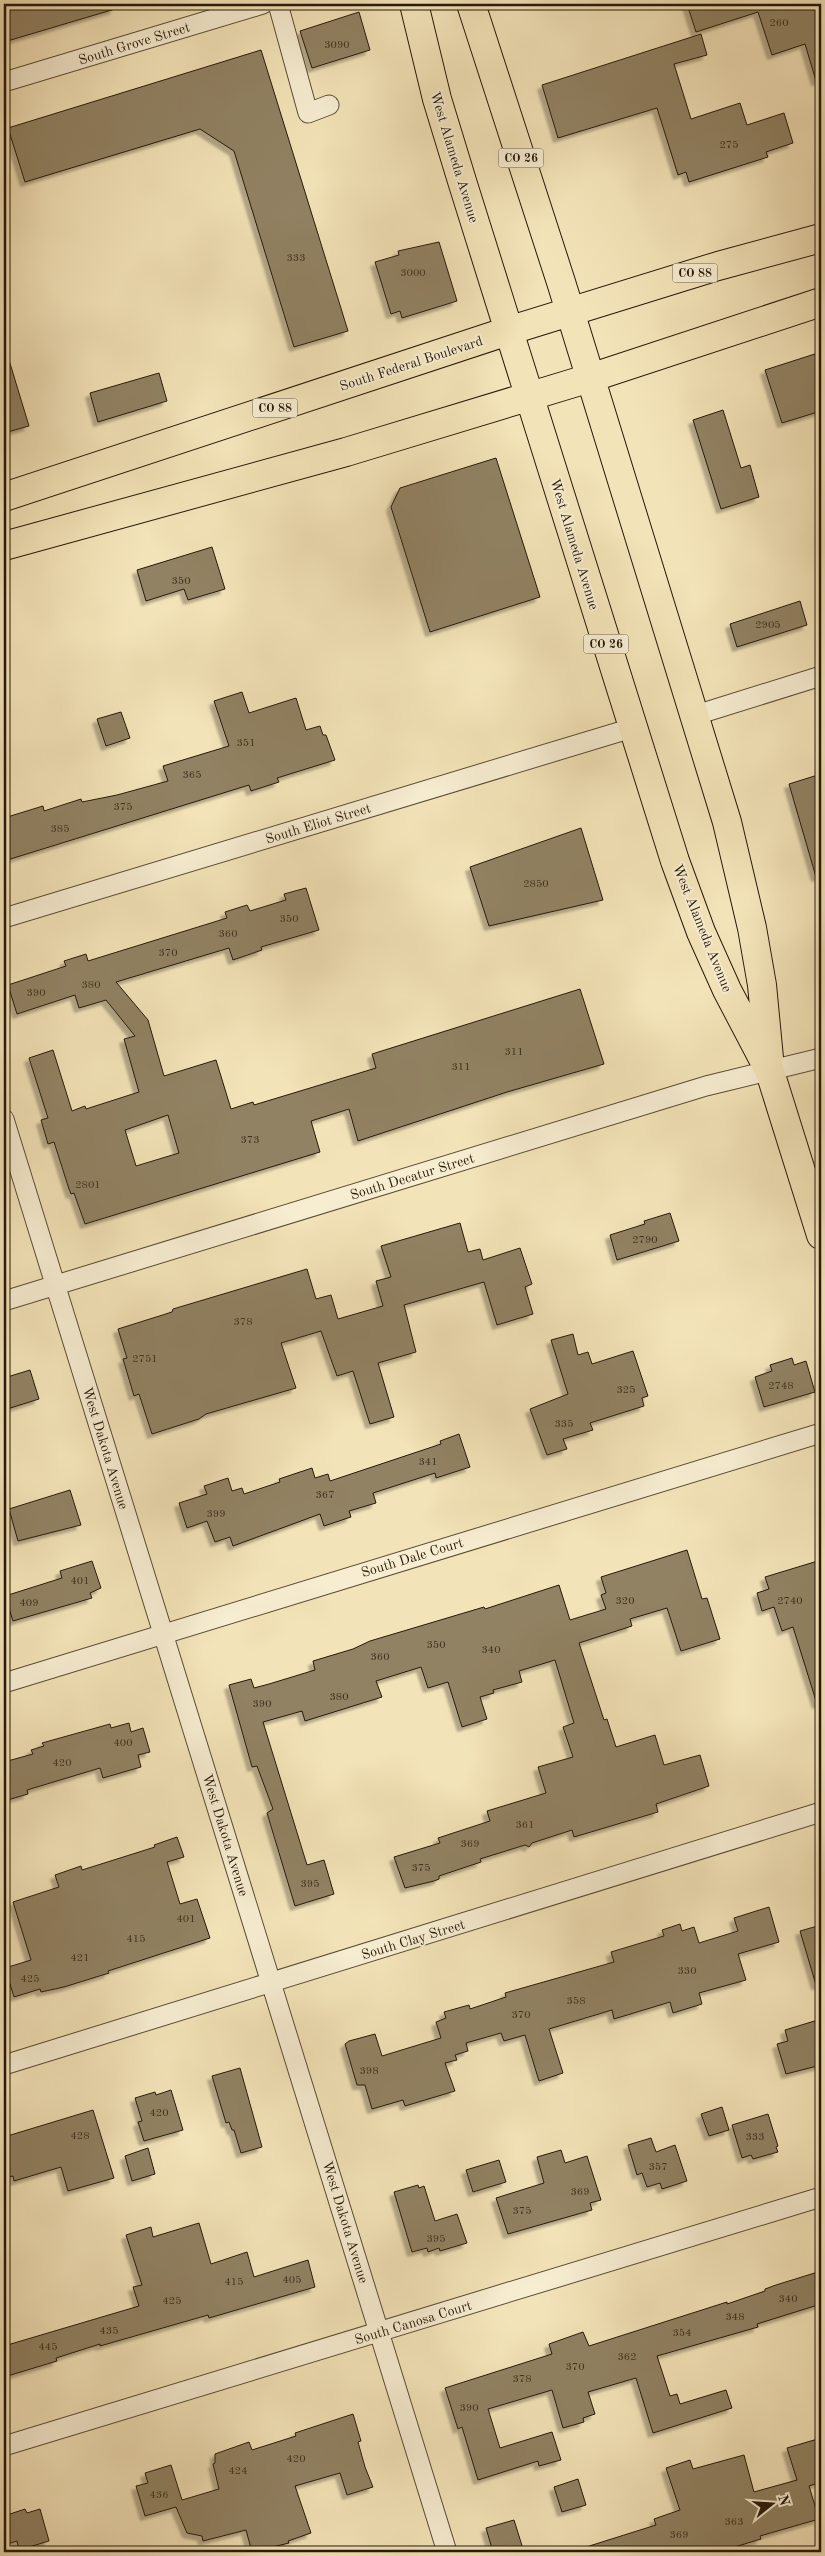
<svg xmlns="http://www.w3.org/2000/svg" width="825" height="2556" font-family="'Old Standard TT',serif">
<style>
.building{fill:#918264;stroke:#261908;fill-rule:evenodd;filter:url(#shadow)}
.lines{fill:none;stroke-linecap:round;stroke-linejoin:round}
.street-casing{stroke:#594c34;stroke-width:21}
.primary-casing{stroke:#261908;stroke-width:30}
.street{stroke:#f7edd1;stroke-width:19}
.primary{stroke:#f3e3b8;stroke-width:28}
.labels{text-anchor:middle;stroke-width:4;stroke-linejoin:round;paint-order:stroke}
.number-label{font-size:11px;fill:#41331f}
.shield{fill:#f7edd1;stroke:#655944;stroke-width:1}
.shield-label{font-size:12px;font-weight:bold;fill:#261908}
.street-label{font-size:14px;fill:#261908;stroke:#f7edd1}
</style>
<defs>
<filter id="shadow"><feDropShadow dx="-4.5" dy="4.5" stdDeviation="1" flood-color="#0004"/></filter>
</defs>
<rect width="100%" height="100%" fill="#f3e3b8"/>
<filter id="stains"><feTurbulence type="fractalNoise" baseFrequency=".004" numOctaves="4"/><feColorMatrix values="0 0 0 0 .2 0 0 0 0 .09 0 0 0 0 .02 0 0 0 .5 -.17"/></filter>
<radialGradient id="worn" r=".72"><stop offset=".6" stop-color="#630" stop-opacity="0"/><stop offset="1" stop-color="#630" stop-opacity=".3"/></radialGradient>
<path class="building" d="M4,4H114L115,9L4,42Z
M687,4H821V80L816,81L805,44L772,55L758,12L696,32Z
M359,12L370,50L312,68L300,31Z
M701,34L707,55L674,64L691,119L740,103L747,125L784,113L793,143L766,152L768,157L689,182L686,172L678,175L657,108L558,138L542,85Z
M261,50L348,331L294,347L234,151L200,129L25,182L8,128Z
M439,242L457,301L402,318L400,311L391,314L375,262L399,255L398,251Z
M821,352V411L782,423L765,370Z
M4,360H9L29,426L4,433Z
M159,373L167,401L98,422L90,393Z
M723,410L741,468L750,465L759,497L721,509L693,420Z
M496,458L540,597L430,632L391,507L400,488Z
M212,547L225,589L188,600L184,589L146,601L137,570Z
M800,601L807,625L737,647L730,624Z
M242,692L249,713L296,698L306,730L320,726L323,735H326L335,760L277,778L279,782L251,791L249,785L4,861V818L43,806L44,811L81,799L82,802L117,795L168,781L163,766L229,746L214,701Z
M121,712L130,738L106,746L97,719Z
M821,774V876L816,877L789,784Z
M581,828L603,900L489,926L470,867Z
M306,888L319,930L261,947L262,950L233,960L229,948L116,982L148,1020L164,1076L216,1060L231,1109L253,1102L254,1105L376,1068L372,1054L580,989L604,1064L507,1092L358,1141L349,1109L311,1121L320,1152L85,1224L74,1193L71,1194L69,1189L54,1142L48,1144L41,1120L48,1118L29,1058L53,1050L72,1111L85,1106L86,1109L139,1092L124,1039L135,1036L106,1000L79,1008L75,995L17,1014L8,985L66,966L64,961L86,954L88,961L227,918L225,912L247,905L250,911L286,900L284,894ZM168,1115L179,1153L136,1166L125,1130Z
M670,1213L679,1241L617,1260L610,1235L645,1224L644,1221Z
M460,1223L468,1252L480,1249L483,1260L520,1248L532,1284L525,1287L533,1314L497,1325L484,1282L404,1305L416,1352L378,1363L394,1417L370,1424L353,1371L337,1376L321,1331L281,1343L296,1388L206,1414L199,1419L152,1434L139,1394L134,1396L123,1359L127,1358L118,1329L172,1312L173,1309L307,1269L316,1299L331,1295L338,1319L383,1306L376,1281L391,1277L381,1246Z
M573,1334L578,1355L588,1352L592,1364L633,1351L648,1396L642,1398L644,1406L590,1423L593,1430L563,1439L567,1449L547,1455L530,1409L568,1394L551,1340Z
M792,1358L794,1365L806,1361L815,1392L764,1407L755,1377L772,1371L770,1365Z
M30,1370L39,1399L4,1410V1378Z
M459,1434L470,1467L436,1478L435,1473L373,1493L376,1503L349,1511L351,1517L324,1526L320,1514L233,1546L230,1537L215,1542L207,1521L187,1528L179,1503L207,1494L204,1486L228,1478L232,1491L242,1488L244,1494L280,1482L279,1479L312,1468L315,1478L328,1474L330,1481L441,1444L440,1441Z
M70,1490L81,1525L18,1541L9,1509Z
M687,1550L702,1599L707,1598L720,1639L681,1651L667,1608L630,1619L632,1626L579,1643L604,1720L607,1719L616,1747L655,1735L664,1765L700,1755L709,1786L656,1804L658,1812L574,1837L572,1830L532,1843L529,1847L525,1845L480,1859L481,1862L439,1876V1879L434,1881L405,1888L394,1857L440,1843L438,1838L490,1821L487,1811L546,1793L538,1767L573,1757L563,1727L574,1723L555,1660L519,1671L522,1682L493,1690L494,1693L480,1697L487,1719L462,1727L448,1682L428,1688L421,1667L376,1681L382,1697L305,1721L302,1711L263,1722L307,1865L324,1860L334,1894L295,1906L267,1813L273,1809L257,1766L252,1767L229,1685L251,1679L254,1688L269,1684L315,1670L313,1661L353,1649L370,1641L484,1607L485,1609L559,1585L570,1620L606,1609L601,1595L606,1593L601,1577Z
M821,1560V1703L817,1704L793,1627L782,1631L774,1607L762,1611L757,1593L769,1589L765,1577Z
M92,1561L101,1588L90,1593L92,1598L13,1621L5,1596L62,1578L60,1571Z
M129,1723L131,1732L143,1728L150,1752L138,1755L141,1767L103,1778L100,1768L27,1790L28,1794L4,1801V1762L33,1754L31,1750L44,1746L42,1743L110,1724L111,1728Z
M177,1837L184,1857L167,1862L180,1904L197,1899L210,1938L108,1971L109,1973L64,1987L41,1992L40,1989L14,1997L5,1968L31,1960L13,1902L59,1887L55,1875L81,1866L82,1870L155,1847L154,1845Z
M769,1907L779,1942L738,1954L746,1980L699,1993L702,2004L673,2013L670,2002L614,2019L612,2010L549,2029L563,2073L539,2081L525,2035L504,2041L501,2033L466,2043L468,2051L455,2055L457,2060L445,2063L455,2091L405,2106L403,2100L372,2109L365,2085H357L345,2044L349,2041L375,2034L382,2056L441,2038L436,2022L446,2018L444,2012L469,2005L470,2009L506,1997L505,1993L614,1962L611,1952L664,1936L662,1930L680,1924L682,1931L694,1927L699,1943L738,1931L734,1918Z
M821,1925V1985H816L800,1931Z
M821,2019V2065L786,2074L777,2044L788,2041L785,2030Z
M240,2068L262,2147L241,2153L234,2130H232L229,2122L226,2123L212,2076Z
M171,2090L183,2130L144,2141L138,2122L142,2121L135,2098L155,2092L156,2095Z
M722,2107L729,2130L709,2136L701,2114Z
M93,2110L114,2178L68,2191L61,2167L14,2181L13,2176L4,2178V2137Z
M768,2114L778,2146L776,2147L778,2152L753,2159L751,2155L742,2158L732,2125Z
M651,2138L656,2152L675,2145L687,2181L662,2189L660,2183L647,2187L642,2173L637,2175L628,2145Z
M148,2148L155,2174L132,2181L125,2156Z
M561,2150L565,2163L587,2156L601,2200L590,2203L592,2210L508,2234L496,2198L544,2183L537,2157Z
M499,2160L506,2182L473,2192L466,2170Z
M418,2185L419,2188L424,2186L435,2221L457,2214L467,2243L440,2251L439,2248L428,2252L427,2248L412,2252L394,2192Z
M199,2223L211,2264L247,2252L254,2277L308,2260L315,2287L209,2318L208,2315L100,2346V2344L56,2358L57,2361L4,2377V2346L139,2306L133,2287L142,2285L126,2235L151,2227L153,2237Z
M821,2271V2304L757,2324L758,2327L657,2356L670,2396L677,2394L680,2404L726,2390L732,2408L653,2433L636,2378L588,2392L595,2414L583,2418L584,2422L563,2428L552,2390L488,2409L500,2448L552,2432L561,2460L539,2466L538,2461L478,2480L462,2427L458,2429L445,2388L552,2354L549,2344L583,2332L589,2346L727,2302V2304L765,2291V2289L776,2285Z
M353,2414L361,2441L358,2442L365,2467L373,2487L347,2495L340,2473L295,2486L311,2533L288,2541L289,2543L252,2552L246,2530L203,2541L202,2536L187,2533L176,2507L145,2516L136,2486L148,2483L145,2473L171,2465L182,2500L219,2489L213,2464L215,2463V2454L249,2442L252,2450L296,2436L295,2433Z
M821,2438V2482L809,2486L819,2519L760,2536L761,2539L718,2552H584L583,2548L656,2525L654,2519L680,2510L666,2468L690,2460L693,2469L744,2455L754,2492L797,2480L787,2448Z
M578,2479L586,2505L562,2512L554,2487Z
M25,2509L27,2513L40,2509L49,2541L19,2550L17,2541L4,2545V2516Z
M514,2520L524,2552H493L486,2528Z"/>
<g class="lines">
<defs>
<path id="street" d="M278,4L308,113L329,105
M4,82L263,4
M696,715L821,676
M4,918L632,728
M4,1119L447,2552
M4,1301L706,1086L821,1058
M4,1683L821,1433
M4,2065L821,1812
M4,2446L821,2197"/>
<path id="primary" d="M414,4L437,99L462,181L675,861L701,932L727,990L770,1072L821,1235
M471,4L561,282L727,822L752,928L762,985L769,1058
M4,497L508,331L718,266L821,238
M4,546L346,452L590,378L821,302"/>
</defs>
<use href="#street" class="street-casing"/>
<use href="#primary" class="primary-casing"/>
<use href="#street" class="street"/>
<use href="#primary" class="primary"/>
</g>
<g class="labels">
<g class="number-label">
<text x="779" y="26">260</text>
<text x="337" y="48">3090</text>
<text x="729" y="148">275</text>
<text x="296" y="261">333</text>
<text x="413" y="276">3000</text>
<text x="181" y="584">350</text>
<text x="768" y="628">2905</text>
<text x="246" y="746">351</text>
<text x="192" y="778">365</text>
<text x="123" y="810">375</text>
<text x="60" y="832">385</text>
<text x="536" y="887">2850</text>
<text x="289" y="922">350</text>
<text x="228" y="937">360</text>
<text x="168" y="956">370</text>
<text x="91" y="988">380</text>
<text x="36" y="996">390</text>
<text x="514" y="1055">311</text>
<text x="461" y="1070">311</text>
<text x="250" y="1143">373</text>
<text x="88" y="1188">2801</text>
<text x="645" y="1243">2790</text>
<text x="243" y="1325">378</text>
<text x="145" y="1362">2751</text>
<text x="781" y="1389">2748</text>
<text x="626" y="1393">325</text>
<text x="564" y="1427">335</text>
<text x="428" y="1465">341</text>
<text x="325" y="1498">367</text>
<text x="216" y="1517">399</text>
<text x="80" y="1584">401</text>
<text x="625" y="1604">320</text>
<text x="790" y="1604">2740</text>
<text x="29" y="1606">409</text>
<text x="436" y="1648">350</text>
<text x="491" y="1653">340</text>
<text x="380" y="1660">360</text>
<text x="339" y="1700">380</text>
<text x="262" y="1707">390</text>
<text x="123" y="1746">400</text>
<text x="62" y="1766">420</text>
<text x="525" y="1828">361</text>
<text x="470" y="1847">369</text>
<text x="421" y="1871">375</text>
<text x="310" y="1887">395</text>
<text x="186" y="1922">401</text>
<text x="136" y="1942">415</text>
<text x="80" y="1961">421</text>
<text x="687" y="1974">330</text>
<text x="30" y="1982">425</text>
<text x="576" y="2004">358</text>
<text x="521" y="2018">370</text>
<text x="369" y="2074">398</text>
<text x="159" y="2116">420</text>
<text x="80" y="2139">428</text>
<text x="755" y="2140">333</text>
<text x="658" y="2170">357</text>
<text x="580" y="2195">369</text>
<text x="522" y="2214">375</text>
<text x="436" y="2242">395</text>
<text x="292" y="2283">405</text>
<text x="234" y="2285">415</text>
<text x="788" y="2302">340</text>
<text x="172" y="2304">425</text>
<text x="735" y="2320">348</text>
<text x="109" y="2334">435</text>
<text x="682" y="2336">354</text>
<text x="48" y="2350">445</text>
<text x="627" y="2360">362</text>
<text x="575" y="2370">370</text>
<text x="522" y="2382">378</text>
<text x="469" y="2411">390</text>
<text x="296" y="2462">420</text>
<text x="238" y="2474">424</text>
<text x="159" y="2498">436</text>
<text x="734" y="2525">363</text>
<text x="679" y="2538">369</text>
</g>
<g class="shield">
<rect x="498.5" y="148.5" width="45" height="19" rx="4"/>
<rect x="672.5" y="263.5" width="45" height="19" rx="4"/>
<rect x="252.5" y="398.5" width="45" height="19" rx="4"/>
<rect x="583.5" y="634.5" width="45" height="19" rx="4"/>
</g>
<g class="shield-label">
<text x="521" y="162">CO 26</text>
<text x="695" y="277">CO 88</text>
<text x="275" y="412">CO 88</text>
<text x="606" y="648">CO 26</text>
</g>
<g class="street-label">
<text transform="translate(134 43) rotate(-17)" y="5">South Grove Street</text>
<text transform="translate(455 157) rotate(73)" y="5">West Alameda Avenue</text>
<text transform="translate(411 363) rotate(-18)" y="5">South Federal Boulevard</text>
<text transform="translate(575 544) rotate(73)" y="5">West Alameda Avenue</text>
<text transform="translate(318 823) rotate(-17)" y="5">South Eliot Street</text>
<text transform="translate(703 928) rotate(68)" y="5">West Alameda Avenue</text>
<text transform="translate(412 1176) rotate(-17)" y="5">South Decatur Street</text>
<text transform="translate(106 1448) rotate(73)" y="5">West Dakota Avenue</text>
<text transform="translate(412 1557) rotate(-17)" y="5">South Dale Court</text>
<text transform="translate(226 1835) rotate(73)" y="5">West Dakota Avenue</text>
<text transform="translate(413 1939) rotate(-17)" y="5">South Clay Street</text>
<text transform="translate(346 2222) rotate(73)" y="5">West Dakota Avenue</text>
<text transform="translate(413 2322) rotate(-17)" y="5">South Canosa Court</text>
</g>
</g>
<rect width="825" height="2556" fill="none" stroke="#f3e3b8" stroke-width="20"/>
<rect x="5" y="5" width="815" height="2546" fill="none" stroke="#261908" stroke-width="2.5"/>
<rect x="10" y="10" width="805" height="2536" fill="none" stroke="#261908"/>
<g transform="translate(772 2504) rotate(73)" stroke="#f7edd1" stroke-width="4" paint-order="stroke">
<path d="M0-4L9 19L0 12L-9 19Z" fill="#261908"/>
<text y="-8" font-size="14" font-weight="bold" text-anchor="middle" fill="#261908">N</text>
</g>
<rect width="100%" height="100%" filter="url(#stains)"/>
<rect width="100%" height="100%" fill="url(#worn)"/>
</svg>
